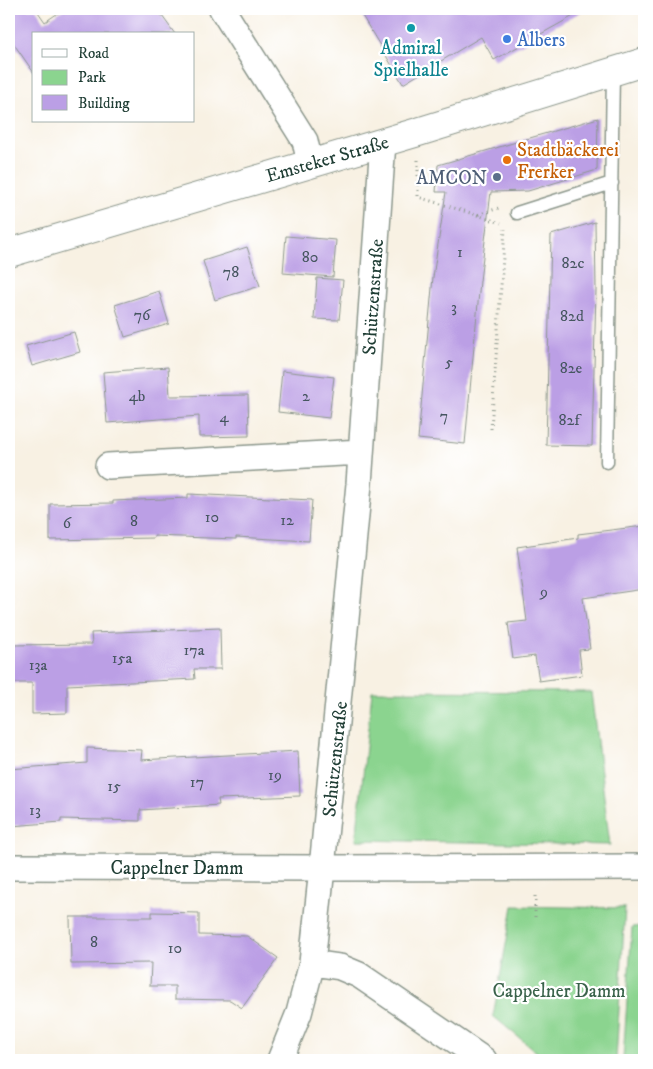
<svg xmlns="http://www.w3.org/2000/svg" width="653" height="1069" font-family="'IM FELL DW Pica',serif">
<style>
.green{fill:#8bd48f;stroke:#558862}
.building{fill:#bb9fe5}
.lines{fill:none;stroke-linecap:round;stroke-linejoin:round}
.lane-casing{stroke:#8c978c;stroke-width:15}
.street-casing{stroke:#8c978c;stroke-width:28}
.secondary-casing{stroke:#8c978c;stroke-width:30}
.path{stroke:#8c978c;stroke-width:3;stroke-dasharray:1 4;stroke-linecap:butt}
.lane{stroke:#fff;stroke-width:12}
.street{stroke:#fff;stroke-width:25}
.secondary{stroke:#fff;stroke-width:28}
.culture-dot{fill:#0f9aa8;stroke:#fff;stroke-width:2}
.shop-dot{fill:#3f7fe0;stroke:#fff;stroke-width:2}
.food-dot{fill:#e8710a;stroke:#fff;stroke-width:2}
.service-dot{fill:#5c6f8a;stroke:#fff;stroke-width:2}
.labels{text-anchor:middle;stroke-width:4.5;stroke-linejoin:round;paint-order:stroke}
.number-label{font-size:16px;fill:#465660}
.shop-label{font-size:19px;fill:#366cbe;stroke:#fff;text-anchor:start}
.culture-label{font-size:19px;fill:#0d838f;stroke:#fff}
.food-label{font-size:19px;fill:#c56008;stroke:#fff;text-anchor:start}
.street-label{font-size:19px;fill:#1f3d34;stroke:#fff}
.service-label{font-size:19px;fill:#4e5e75;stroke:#fff;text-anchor:end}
.park-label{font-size:19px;fill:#3a634b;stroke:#fff}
</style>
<rect width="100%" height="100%" fill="#fff"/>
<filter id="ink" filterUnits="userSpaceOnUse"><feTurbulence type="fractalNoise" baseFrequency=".02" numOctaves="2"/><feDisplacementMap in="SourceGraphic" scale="10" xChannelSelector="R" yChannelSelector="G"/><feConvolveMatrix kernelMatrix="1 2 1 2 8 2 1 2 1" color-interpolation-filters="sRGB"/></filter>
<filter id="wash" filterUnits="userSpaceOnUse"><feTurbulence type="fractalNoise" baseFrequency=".0096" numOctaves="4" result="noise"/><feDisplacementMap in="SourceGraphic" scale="20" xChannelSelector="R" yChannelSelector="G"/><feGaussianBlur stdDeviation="1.12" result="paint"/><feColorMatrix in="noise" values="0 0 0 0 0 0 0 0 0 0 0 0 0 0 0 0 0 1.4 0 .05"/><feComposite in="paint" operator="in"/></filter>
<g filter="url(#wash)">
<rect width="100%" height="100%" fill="#f8f1e3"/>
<path class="green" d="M372,691L591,692L610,845L356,840Z
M513,906L625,908L616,1060H546L493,1016Z
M644,926V1060H623L632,927Z"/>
<g id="blocks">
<path class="building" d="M9,9H36L45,22L64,9H157L175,34H34V73L9,37Z
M358,9H586L494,60L481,37L403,84Z
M598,118L597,170L528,191L491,192L480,281L465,444L418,439L433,277L446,192H436L438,165Z
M595,222L596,290L592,446L546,445L551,235Z
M286,236L336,240L333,277L283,273Z
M247,247L260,286L215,300L203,261Z
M317,278L343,280L339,320L314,319Z
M159,291L169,324L125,337L115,305Z
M74,332L80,352L32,366L26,346Z
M168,367L170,396L248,395L249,436L199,437V416L107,423L103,372Z
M282,371L334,377L329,418L278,412Z
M188,494L312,500L309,541L236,537V539L154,536V538L50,540V504L113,503V501L188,498Z
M644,526V589L583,598L590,649L579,650L582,675L539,681L535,656L513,659L508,623L527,621L517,547L578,538V534Z
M220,628L221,669H194L195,679L67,685V713L32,714V683H9V645L92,644L91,633Z
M87,748L142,750L141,760L298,751L300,796L218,799L219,805L140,810V821L61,819V822L11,826L9,769L87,763Z
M152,912L199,913V935L247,936L278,958L242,1008L230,1000L175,999V986H150L151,963L71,964L70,917H152Z"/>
</g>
</g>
<g filter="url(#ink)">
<use href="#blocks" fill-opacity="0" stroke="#8c978c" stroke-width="1"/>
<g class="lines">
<defs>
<path id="lane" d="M517,213L612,183
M607,462L613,72"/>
<path id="street" d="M222,9L305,141L310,163
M108,466L361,452
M9,867L322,868L644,867
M312,963L340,967L359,975L484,1060
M280,1060L299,1013L312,963L322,868L359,484L383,142"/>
<path id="secondary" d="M9,253L418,132L644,62"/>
</defs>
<use href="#lane" class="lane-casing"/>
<use href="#street" class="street-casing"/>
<use href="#secondary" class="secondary-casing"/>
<path class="path" d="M418,160V197L477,215L499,208
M477,215L501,223
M491,429L505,229
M535,917V893"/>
<use href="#lane" class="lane"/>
<use href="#street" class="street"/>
<use href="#secondary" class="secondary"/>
</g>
</g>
<circle class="culture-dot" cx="411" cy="28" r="5"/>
<circle class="shop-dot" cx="507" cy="39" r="5"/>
<circle class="food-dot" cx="507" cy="160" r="5"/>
<circle class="service-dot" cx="497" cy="177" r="5"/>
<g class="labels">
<g class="number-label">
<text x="460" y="257">1</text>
<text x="310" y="262">80</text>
<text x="573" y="268">82c</text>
<text x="231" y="277">78</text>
<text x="454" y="312">3</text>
<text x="142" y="320">76</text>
<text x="572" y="321">82d</text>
<text x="449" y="367">5</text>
<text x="571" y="373">82e</text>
<text x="137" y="401">4b</text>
<text x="306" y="401">2</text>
<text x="444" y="421">7</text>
<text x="224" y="422">4</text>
<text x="569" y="425">82f</text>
<text x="212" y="522">10</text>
<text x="287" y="525">12</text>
<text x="134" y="526">8</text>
<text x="67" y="528">6</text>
<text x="544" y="597">9</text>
<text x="194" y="655">17a</text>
<text x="122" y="663">15a</text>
<text x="38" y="670">13a</text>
<text x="275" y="780">19</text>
<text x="197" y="787">17</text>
<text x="114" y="791">15</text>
<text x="35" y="815">13</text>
<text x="94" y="947">8</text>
<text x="175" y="953">10</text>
</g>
<g class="shop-label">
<text x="517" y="46">Albers</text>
</g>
<g class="culture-label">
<text x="411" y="54">Admiral<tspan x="411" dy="22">Spielhalle</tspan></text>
</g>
<g class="food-label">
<text x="517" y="156">Stadtbäckerei<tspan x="517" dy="22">Frerker</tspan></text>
</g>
<g class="street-label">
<text transform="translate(327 158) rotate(-16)" y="7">Emsteker Straße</text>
<text transform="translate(372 297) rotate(-86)" y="7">Schützenstraße</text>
<text transform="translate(334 759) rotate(-84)" y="7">Schützenstraße</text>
<text x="177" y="874">Cappelner Damm</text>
</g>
<g class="service-label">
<text x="487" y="184">AMCON</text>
</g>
<g class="park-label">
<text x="559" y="997">Cappelner Damm</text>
</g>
</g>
<rect width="653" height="1069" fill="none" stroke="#fff" stroke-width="30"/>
<rect x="32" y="32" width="162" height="90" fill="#ffffff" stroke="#a5b1ae"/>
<rect x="42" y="49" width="25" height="8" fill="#ffffff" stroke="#a5b1ae"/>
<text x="78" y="58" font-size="15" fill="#1f3d34">Road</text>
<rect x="42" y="70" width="25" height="15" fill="#8bd48f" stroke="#a5b1ae"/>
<text x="78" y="82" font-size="15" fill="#1f3d34">Park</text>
<rect x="42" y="95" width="25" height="15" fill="#bb9fe5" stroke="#a5b1ae"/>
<text x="78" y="108" font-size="15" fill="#1f3d34">Building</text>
</svg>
